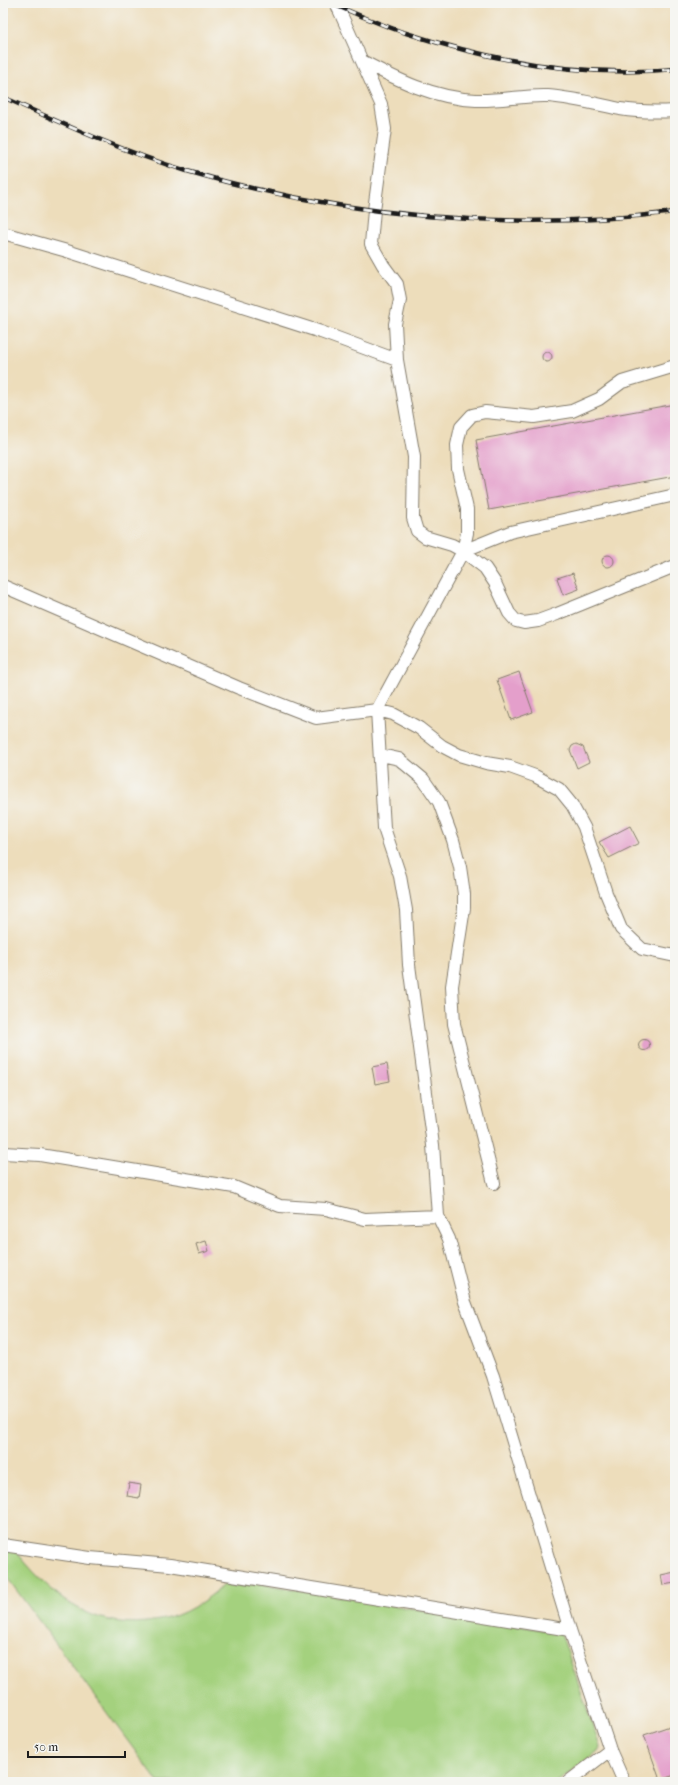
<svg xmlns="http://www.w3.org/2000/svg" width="678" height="1785" font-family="'IM FELL French Canon',serif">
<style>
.green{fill:#a4d17e;stroke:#60764d}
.building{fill:#e49fcb}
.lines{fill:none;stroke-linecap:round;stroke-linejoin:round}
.street-casing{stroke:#847c6c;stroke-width:14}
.street{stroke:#fff;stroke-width:12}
.rail-casing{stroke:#1c1c1c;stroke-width:4.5}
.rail{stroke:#f6f6f2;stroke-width:3;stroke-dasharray:9;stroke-linecap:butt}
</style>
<rect width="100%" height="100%" fill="#f6f6f2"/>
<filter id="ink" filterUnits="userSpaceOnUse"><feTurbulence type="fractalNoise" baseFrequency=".025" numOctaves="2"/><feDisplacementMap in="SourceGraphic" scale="8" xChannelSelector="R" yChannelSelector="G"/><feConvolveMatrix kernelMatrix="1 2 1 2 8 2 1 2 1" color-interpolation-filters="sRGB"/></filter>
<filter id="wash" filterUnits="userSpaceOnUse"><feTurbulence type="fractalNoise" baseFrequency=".012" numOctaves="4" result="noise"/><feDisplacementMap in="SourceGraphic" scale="16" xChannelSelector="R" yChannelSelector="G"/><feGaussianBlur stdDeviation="0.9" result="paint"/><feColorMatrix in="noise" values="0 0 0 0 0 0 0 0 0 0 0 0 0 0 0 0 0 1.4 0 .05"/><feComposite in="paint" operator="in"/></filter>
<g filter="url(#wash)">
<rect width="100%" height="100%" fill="#edddbb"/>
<path class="green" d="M3,1549L15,1550C55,1600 99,1636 168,1618C192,1612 213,1594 232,1579L561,1633L600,1747L598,1751L557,1782H158L3,1572Z"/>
<g id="blocks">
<path class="building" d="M542 357a5 5 0 1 1 10 0a5 5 0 1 1-10 0Z
M675,404V476L489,510L476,440Z
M602 561a6 6 0 1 1 12 0a6 6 0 1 1-12 0Z
M573,573L579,589L563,595L557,578Z
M519,672L533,712L511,720L497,680Z
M576,744L583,747L589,762L577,768L570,750L572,746Z
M630,826L639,843L609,858L599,842Z
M638.5 1045a5.5 5.5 0 1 1 11 0a5.5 5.5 0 1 1-11 0Z
M387,1064L390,1081L375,1084L372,1067Z
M206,1241L209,1251L199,1254L196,1244Z
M129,1483L141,1485L139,1498L127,1496Z
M675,1572V1583L663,1585L661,1575Z
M670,1726L675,1742V1775L660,1780L644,1735Z"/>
</g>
</g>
<g filter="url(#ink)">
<use href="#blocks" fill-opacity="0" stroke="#847c6c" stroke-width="1"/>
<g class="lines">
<defs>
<path id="street" d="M336,3L381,104L385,129L374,210L371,244L383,265L397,284L400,300L395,324L397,360L414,457L413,518L417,531L425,537L452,545L463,551L485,568L495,583L509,613L516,621L524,623L538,621L557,614L675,566
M362,61C398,80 433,98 476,100C500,101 524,95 548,96C573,98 596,104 620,109C639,112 657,112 675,111
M3,233L67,251L321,332L397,360
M463,551L510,532L675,495
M3,586L239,688L316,718L377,710L393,714L419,728L442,746L459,755L486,763L510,767L535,776L559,789L572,805L584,827L606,893L621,929L642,949L675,956
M381,755L399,759L423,779L439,802L453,840L460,867L464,894V908L452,986L454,1024L494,1183
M3,1153L40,1155L234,1187L280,1206L326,1209L365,1219L438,1216
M3,1545L90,1558L170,1565L570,1630
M568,1782L610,1750
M624,1782L610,1750L570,1630L493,1376L465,1302L449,1239L438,1216L433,1145L409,965L406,910L400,876L384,828L377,710L463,551L467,533V509L458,469L457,445L461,427L472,415L485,412L534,417L572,411L599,399L622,382L675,366"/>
</defs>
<use href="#street" class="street-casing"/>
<use href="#street" class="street"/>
<defs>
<path id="rail" d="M330,3C355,13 380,25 406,33C492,61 584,78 675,69
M3,97C63,124 124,152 187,171C344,217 512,232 675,212"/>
</defs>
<use href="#rail" class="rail-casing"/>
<use href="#rail" class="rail"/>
</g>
</g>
<rect width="678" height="1785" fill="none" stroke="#f6f6f2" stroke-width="16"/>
<path d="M28 1751v6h97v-6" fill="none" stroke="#1c1c1c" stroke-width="2"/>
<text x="34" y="1751" font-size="12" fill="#1c1c1c" stroke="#f6f6f2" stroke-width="3" paint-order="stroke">50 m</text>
</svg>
